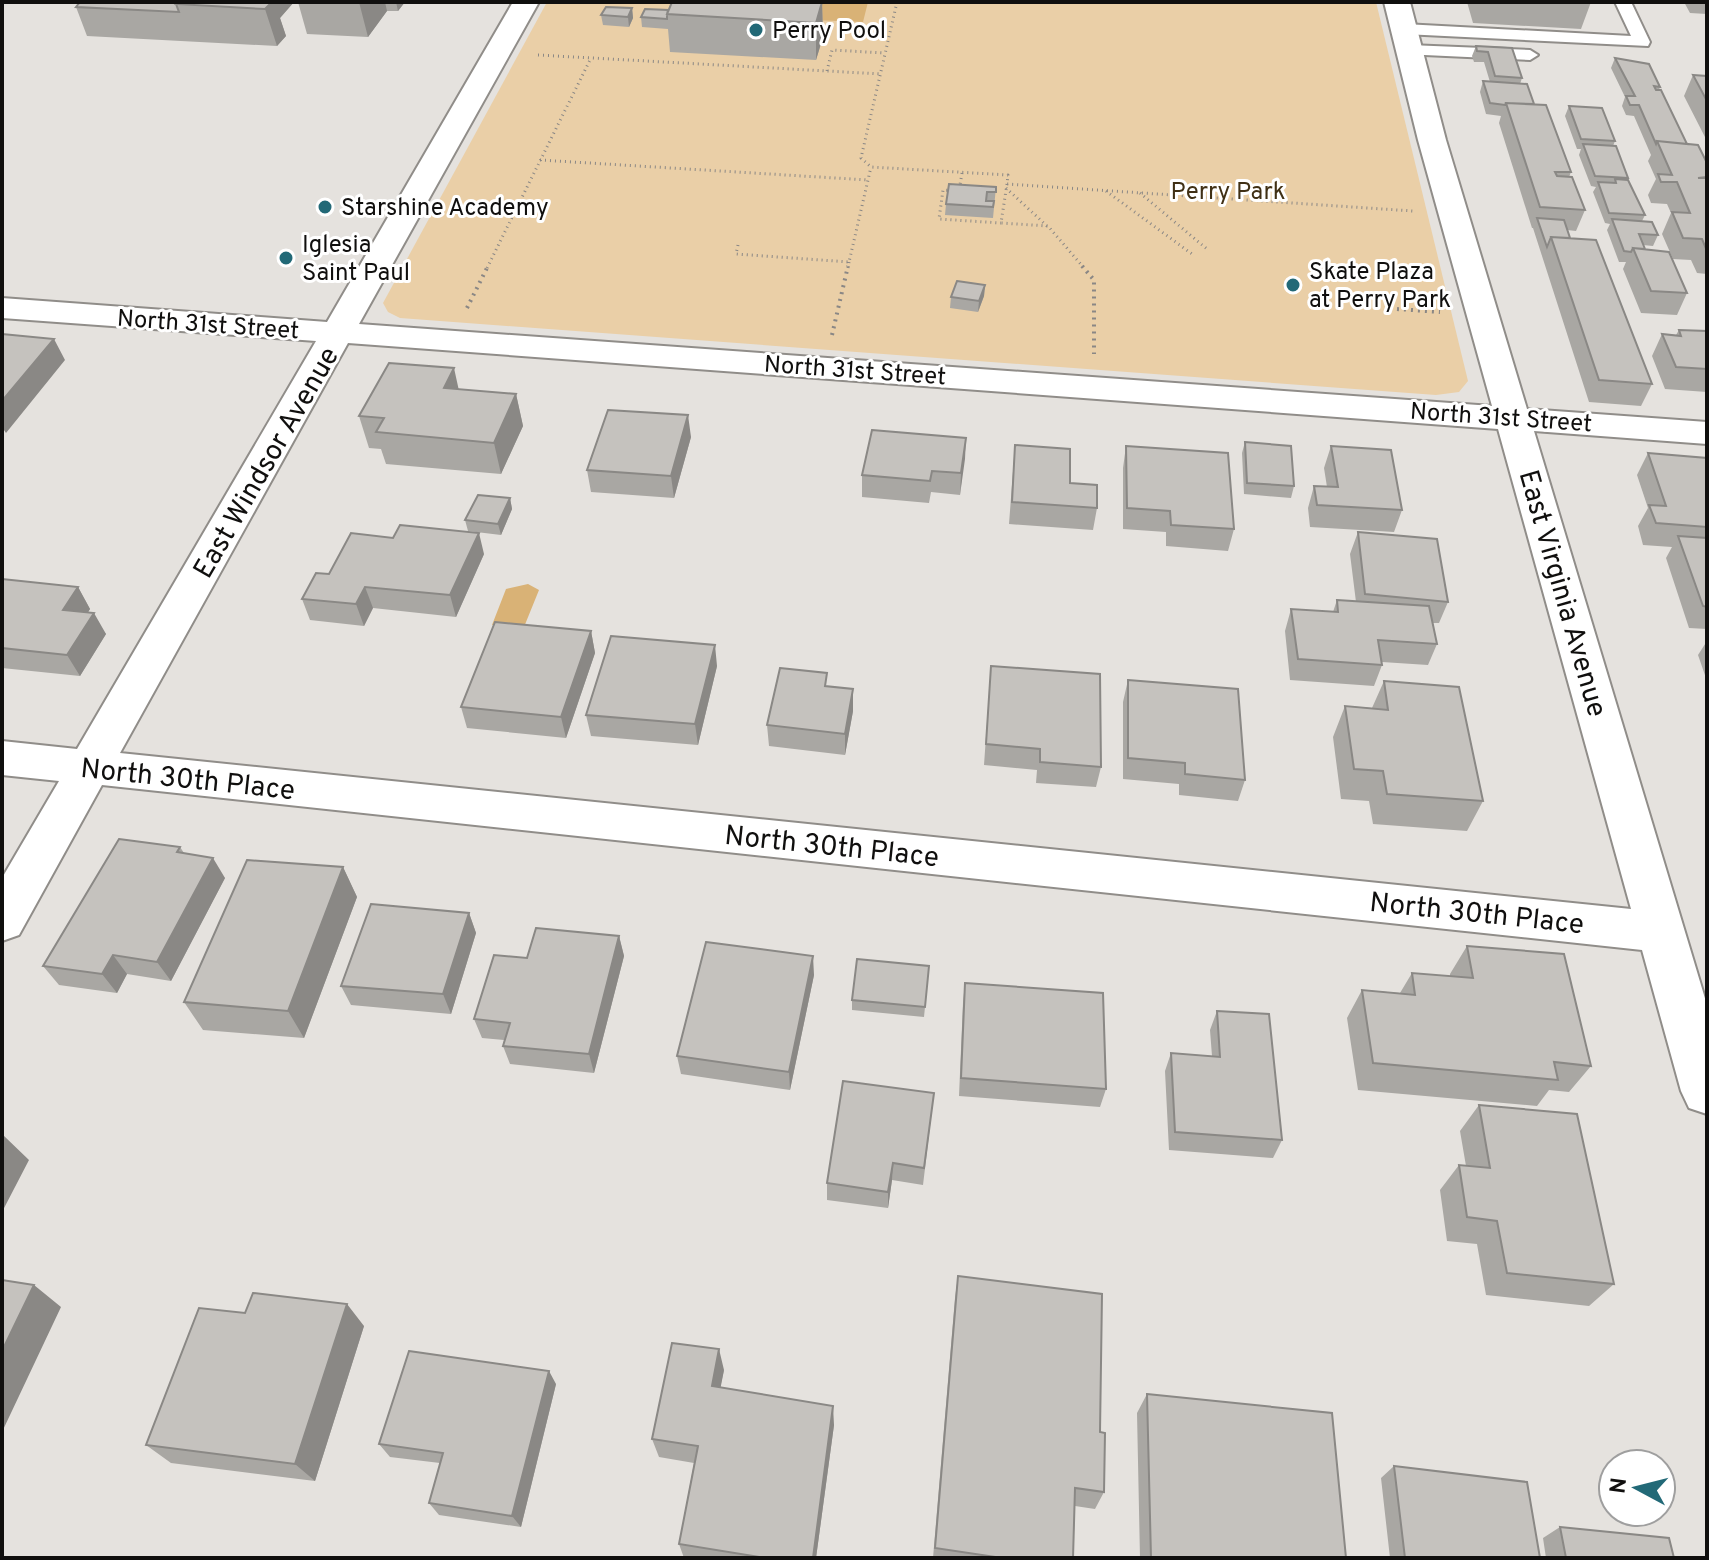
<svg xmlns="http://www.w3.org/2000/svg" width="1709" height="1560" font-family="Overpass,sans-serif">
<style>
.green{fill:#eacfa7}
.water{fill:#d9b276}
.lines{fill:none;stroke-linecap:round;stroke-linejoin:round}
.lane-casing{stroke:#908d89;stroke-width:4}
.street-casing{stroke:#908d89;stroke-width:4}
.path-far1{stroke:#8a8785;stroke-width:3;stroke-dasharray:1 4;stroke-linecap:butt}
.path{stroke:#8a8785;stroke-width:4;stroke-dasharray:2 5;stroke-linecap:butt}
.lane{fill:#fff;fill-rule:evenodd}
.street{fill:#fff;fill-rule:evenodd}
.wall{fill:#a9a7a3}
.shaded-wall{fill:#8a8885}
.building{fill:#c5c2be;stroke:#8a8885;stroke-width:2}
.poi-dot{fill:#226977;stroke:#fff;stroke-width:3}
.labels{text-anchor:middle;stroke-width:6;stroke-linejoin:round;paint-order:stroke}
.far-poi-label{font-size:24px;fill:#100f0e;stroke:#fff;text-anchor:start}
.far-park-label{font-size:24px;fill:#403015;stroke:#fff}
.far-street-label{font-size:24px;fill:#100f0e;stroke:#fff}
.street-label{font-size:28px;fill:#100f0e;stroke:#fff}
</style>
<rect width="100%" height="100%" fill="#e5e2de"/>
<path class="green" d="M547,2H1376L1468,381L1459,392L1436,395L400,318L388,312L383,303Z"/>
<path class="water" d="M818,2H868L863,22L813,20Z
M528,584L539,590L524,627L492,625L506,589Z"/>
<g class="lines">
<defs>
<path id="lane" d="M1615,2H1631L1650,42L1648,46L1404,34L1396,29L1404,24L1631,36Z
M1409,45L1530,50L1538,55L1530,60L1403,54L1401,50Z"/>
<path id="street" d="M513,2H539L359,324L1492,406L1418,140L1384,2H1410L1446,140L1527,409L1707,422V444L1534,431L1707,1005V1114L1689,1108L1681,1091L1642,950L102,785L19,935L2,941V878L59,781L2,775V741L77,749L316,341L2,318V298L327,322ZM348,343L1498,429L1631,909L120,753Z"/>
</defs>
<use href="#lane" class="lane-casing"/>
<use href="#street" class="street-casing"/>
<path class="path-far1" d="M897,2L861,158L871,167L1008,175L1007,184L1413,211
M538,55L881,74
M827,71L832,50L885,53
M540,160L868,180
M962,173L959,191L943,190L939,219L1001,223
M1007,184L1001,223L1048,226L1084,268
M1006,188L1047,226
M1106,191L1192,254
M1140,193L1207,249
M738,245L736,254L849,262L871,167
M487,268L591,58
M848,268L849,262"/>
<path class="path" d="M1082,266L1094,280V354
M467,308L488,266
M1397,309L1440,312
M832,335L848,266"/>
<use href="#lane" class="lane"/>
<use href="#street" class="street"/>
</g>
<path class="wall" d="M80,2H294L280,18L286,36L277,46L87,36L76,7Z
M298,2H405L398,11H387L368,37L307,34Z
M822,2L823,37L816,60L670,52L668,29L642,27L641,17L668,10Z
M1467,2H1591L1581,29L1473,23Z
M1684,2H1707V14L1690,13Z
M632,8L633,18L629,27L603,25L601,15Z
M1476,46L1512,48L1522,78L1520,84L1534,104L1571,172L1569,177L1585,210L1576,231L1567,230L1570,238L1652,384L1641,406L1589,402L1533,228H1532L1499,123L1501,116L1486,114L1480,92L1483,81L1490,82L1484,62H1474L1472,56Z
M1615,58L1660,87L1659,90L1687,144L1707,163V274L1697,273L1691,260L1673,259L1662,234L1671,213L1667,204L1651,203L1648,195L1656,179L1648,161L1651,155L1634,116L1626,115L1622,106L1625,97L1611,68Z
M1693,75L1707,76V141L1684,96Z
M1569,106L1615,141L1613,146L1628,178L1627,180L1645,215L1642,221L1658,235L1653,246L1643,245L1645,249L1687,293L1677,315L1641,313L1623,269L1626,262H1619L1607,230L1610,224L1605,223L1593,192L1596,187L1591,186L1579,155L1581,149H1577L1565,116Z
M996,187L993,218L945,215L946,204Z
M985,285L984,296L978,312L950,308L951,297Z
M1679,330L1707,331V392L1665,389L1652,356L1662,334L1676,335Z
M459,389L516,394L523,426L501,474L386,464L381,449L369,448L359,416Z
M691,437L674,498L591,492L587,470Z
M966,438L960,495L931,492L929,503L862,497V475Z
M1245,442L1294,486L1291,498L1244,494L1242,453Z
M1015,445L1070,483L1097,508L1093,530L1009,524Z
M1126,446L1234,529L1228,551L1166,546V532L1123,529V468Z
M1331,446L1402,510L1394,532L1310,527L1308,508L1314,486L1327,487L1324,468Z
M1648,453L1707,458V629L1689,628L1666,558L1672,547L1643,545L1638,526L1648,508L1637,475Z
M510,498L512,509L501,535L468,531L465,520Z
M1358,532L1448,602L1439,623H1432L1437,644L1428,665L1382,662V665L1374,686L1290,680L1285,631L1291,609L1333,612L1337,600L1356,602L1350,554Z
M484,554L456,617L373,608L364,626L310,620L302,599L329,574Z
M2,579L78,587L90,609L88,612L106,634L80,676L2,668Z
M591,631L595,653L566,738L467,728L461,707Z
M1707,641V681L1698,655Z
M717,666L698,745L591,736L586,715Z
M991,666L1101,767L1096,787L1036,783L1037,770L984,765Z
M1128,680L1245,780L1238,801L1179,795V784L1123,779V702Z
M1384,681L1483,801L1467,831L1373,824L1369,801L1341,799L1333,737L1345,706L1372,708Z
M828,687L853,711L845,755L769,746L767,725Z
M180,847L184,853L225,878L171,981L127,974L117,993L59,985L43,966Z
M343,867L357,897L304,1038L203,1030L184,1002Z
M469,913L476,933L451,1014L351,1005L341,986Z
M619,936L624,956L594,1073L510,1064L503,1046L504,1040L482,1038L474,1019L527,958Z
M1467,946L1591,1066L1569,1092L1549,1090L1537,1106L1358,1090L1347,1018L1362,990L1400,993L1412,973L1450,976V974Z
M929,966L924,1017L852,1010V1000Z
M814,975L790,1090L681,1074L677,1056Z
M965,983L1106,1089L1100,1107L959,1096L963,1003Z
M1217,1011L1282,1140L1273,1158L1169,1150L1165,1071L1171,1053L1212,1056L1210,1030Z
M934,1093L923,1185L892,1180L888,1208L827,1200V1183Z
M1479,1105L1614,1284L1589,1306L1486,1295L1477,1244L1447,1241L1440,1190L1459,1165L1466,1166L1460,1131Z
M958,1276L1100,1432L1104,1492L1095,1509L1075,1506L1073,1558H933L955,1298Z
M245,1313L364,1326L315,1481L171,1463L146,1445Z
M724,1370L720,1388L834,1425L816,1558H684L679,1544L694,1463L659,1457L652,1439Z
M556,1384L521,1527L439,1515L429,1503L440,1463L390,1457L379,1444Z
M1147,1394L1346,1558H1140L1137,1413Z
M1394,1466L1540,1558H1390L1381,1478Z
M1560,1527L1674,1558H1546L1543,1538Z"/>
<path class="shaded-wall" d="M257,2H294L280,18L286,36L277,46L265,9Z
M359,2H385L387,11L368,37Z
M396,2H405L398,11Z
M822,2L823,37L816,60V23Z
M632,8L633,18L629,27L628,17Z
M985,285L984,296L978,312L979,301Z
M54,339L65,360L6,433L2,427V401Z
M454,368L461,400L444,388Z
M516,394L523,426L501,474L494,443Z
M688,415L691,437L674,498L671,476Z
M966,438L965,459L960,495L961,473Z
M510,498L512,509L501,535L498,524Z
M479,533L484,554L456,617L450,595Z
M78,587L90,609L76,632L63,610Z
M365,587L373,608L364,626L356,604Z
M94,613L106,634L80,676L67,655Z
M591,631L595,653L566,738L561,717Z
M715,645L717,666L698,745L695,724Z
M853,689V711L845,755V734Z
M213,858L225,878L171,981L157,962Z
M343,867L357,897L304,1038L288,1011Z
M469,913L476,933L451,1014L443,994Z
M619,936L624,956L594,1073L589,1054Z
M113,955L127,974L117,993L102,974Z
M813,956L814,975L790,1090L789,1072Z
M3,1135L29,1160L2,1212V1137Z
M893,1163L892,1180L888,1208V1192Z
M34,1285L61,1307L2,1432V1351Z
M347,1304L364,1326L315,1481L295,1464Z
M719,1349L724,1370L717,1406L712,1386Z
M549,1371L556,1384L521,1527L512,1516Z
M833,1406L834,1425L816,1558H813Z"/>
<path class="building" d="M80,2H178L176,4L179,12L76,7Z
M178,2H272L265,9L176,4Z
M672,2H822L816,23L667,14Z
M606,7L632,8L628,17L601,15Z
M645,9L668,10L667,14V19L641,17Z
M1476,46L1512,48L1522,78L1495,76L1488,52L1477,51Z
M1615,58L1649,64L1660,87L1654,86L1656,90H1661L1687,144L1657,141L1656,144L1639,105H1630L1626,96H1635Z
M1693,75L1707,76V101Z
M1483,81L1527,84L1534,104L1506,103L1505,105L1490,103Z
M1506,103L1546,105L1571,172H1555L1557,176L1572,177L1585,210L1540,207Z
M1569,106L1602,108L1615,141L1581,139Z
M1657,141L1698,145L1707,163V177L1698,178H1707V251L1702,239L1683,238L1672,212L1690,213L1677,182H1661L1658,174L1672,175Z
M1583,144L1616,146L1628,178L1595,176Z
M1615,179L1628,180L1645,215L1609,213L1598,182L1616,183Z
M949,184L996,187V192H987L986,201H994L993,207L946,204Z
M1537,218L1564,220L1570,238L1551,237L1547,247Z
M1612,219L1652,222L1658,235L1639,234L1645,249L1633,248L1631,252L1624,251Z
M1551,237L1596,240L1652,384L1599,380Z
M1633,248L1669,252L1687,293L1651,291Z
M957,281L985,285L979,301L951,297Z
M1679,330L1707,331V369L1676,367L1662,334L1681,336Z
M2,334L54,339L2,401Z
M389,363L454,368L444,388L516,394L494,443L376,432L384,418L359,416Z
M608,410L688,415L671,476L587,470Z
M872,430L966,438L961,473L932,471L930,481L862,475Z
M1245,442L1291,446L1294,486L1247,483Z
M1015,445L1070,449V483L1097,485V508L1012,502Z
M1126,446L1228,453L1234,529L1171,525L1170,511L1127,508Z
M1331,446L1391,450L1402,510L1317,505L1314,486L1338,487Z
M1648,453L1707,458V527L1656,523L1649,505L1666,506Z
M478,495L510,498L498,524L465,520Z
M400,525L479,533L450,595L365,587L356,604L302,599L316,573L329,574L351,533L393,538Z
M1358,532L1437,539L1448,602L1365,594Z
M1678,536L1707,538V607L1703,606Z
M2,579L78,587L63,610L94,613L67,655L2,648Z
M1337,600L1429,606L1437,644L1378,640L1382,665L1298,659L1291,609L1338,612Z
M495,622L591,631L561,717L461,707Z
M611,636L715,645L695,724L586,715Z
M991,666L1100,674L1101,767L1040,762V749L986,744Z
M780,668L827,673L825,686L853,689L845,734L767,725Z
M1128,680L1238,689L1245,780L1185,774V763L1128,758Z
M1384,681L1459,687L1483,801L1387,794L1383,771L1354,769L1345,706L1388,710Z
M119,839L180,847L177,852L213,858L157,962L113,955L102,974L43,966Z
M247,860L343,867L288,1011L184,1002Z
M371,904L469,913L443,994L341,986Z
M536,928L619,936L589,1054L503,1046L510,1023L474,1019L494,955L527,958Z
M706,942L813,956L789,1072L677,1056Z
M1467,946L1564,954L1591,1066L1554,1062L1558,1080L1373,1063L1362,990L1415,995L1412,973L1473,978Z
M857,959L929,966L925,1007L852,1000Z
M965,983L1103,993L1106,1089L961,1078Z
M1217,1011L1269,1014L1282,1140L1175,1132L1171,1053L1220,1057Z
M843,1081L934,1093L924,1168L893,1163L888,1192L827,1183Z
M1479,1105L1577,1114L1614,1284L1507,1273L1497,1221L1467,1217L1459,1165L1490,1168Z
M958,1276L1102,1294L1100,1432L1105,1433L1104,1492L1075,1488L1073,1558H1002L935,1548Z
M2,1280L34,1285L2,1351Z
M253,1293L347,1304L295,1464L146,1445L199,1308L245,1313Z
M672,1343L719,1349L712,1386L833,1406L813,1558H766L679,1544L698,1446L652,1439Z
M409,1351L549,1371L512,1516L429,1503L443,1453L379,1444Z
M1147,1394L1332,1413L1346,1558H1151Z
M1394,1466L1527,1482L1540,1558H1405Z
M1560,1527L1669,1538L1674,1558H1566Z"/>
<g class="poi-dot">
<circle cx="756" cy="30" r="8"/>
<circle cx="325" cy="207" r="8"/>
<circle cx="286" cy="258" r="8"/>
<circle cx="1293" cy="285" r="8"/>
</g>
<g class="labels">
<g class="far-poi-label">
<text x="772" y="38">Perry Pool</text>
<text x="341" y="215">Starshine Academy</text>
<text x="302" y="252">Iglesia<tspan x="302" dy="28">Saint Paul</tspan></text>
<text x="1309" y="279">Skate Plaza<tspan x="1309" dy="28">at Perry Park</tspan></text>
</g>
<g class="far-park-label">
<text x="1228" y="199">Perry Park</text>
</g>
<g class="far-street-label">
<text transform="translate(208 324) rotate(4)" y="8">North 31st Street</text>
<text transform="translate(855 370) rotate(4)" y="8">North 31st Street</text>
<text transform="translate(1501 417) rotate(4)" y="8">North 31st Street</text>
</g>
<g class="street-label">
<text transform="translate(265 462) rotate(-60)" y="10">East Windsor Avenue</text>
<text transform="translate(1564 593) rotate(74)" y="10">East Virginia Avenue</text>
<text transform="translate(188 778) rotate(6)" y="10">North 30th Place</text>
<text transform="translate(832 845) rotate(6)" y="10">North 30th Place</text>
<text transform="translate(1477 912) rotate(6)" y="10">North 30th Place</text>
</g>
</g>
<rect width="1709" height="1560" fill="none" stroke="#100f0e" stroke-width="8"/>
<g transform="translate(1637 1488) rotate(277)"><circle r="38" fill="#ffffff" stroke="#9f9f9f" stroke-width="2"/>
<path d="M0-6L14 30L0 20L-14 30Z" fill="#226977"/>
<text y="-12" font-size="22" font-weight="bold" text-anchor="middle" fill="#100f0e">N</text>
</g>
</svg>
